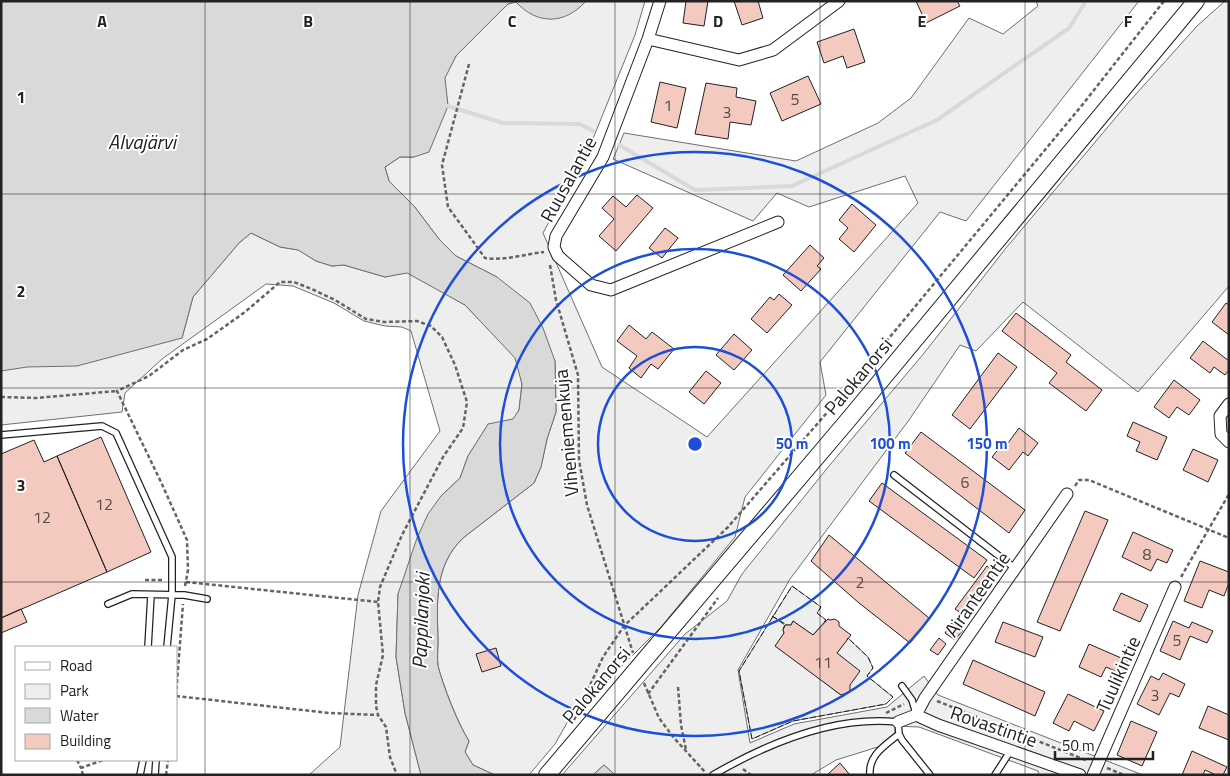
<svg xmlns="http://www.w3.org/2000/svg" width="1230" height="776" font-family="'Titillium Web',sans-serif">
<style>
.green{fill:#eee;stroke:#6f6f6f}
.water{fill:#d9d9d9;stroke:#6f6f6f}
.lines{fill:none;stroke-linecap:round;stroke-linejoin:round}
.stream{stroke:#d9d9d9;stroke-width:4}
.building{fill:#f3c9c0;stroke:#222}
.lane-casing{stroke:#222;stroke-width:8}
.street-casing{stroke:#222;stroke-width:13}
.secondary-casing{stroke:#222;stroke-width:18}
.path{stroke:#646464;stroke-width:2.5;stroke-dasharray:4 2.5;stroke-linecap:butt}
.lane{stroke:#fff;stroke-width:5.5}
.street{stroke:#fff;stroke-width:11}
.secondary{stroke:#fff;stroke-width:16}
.fence{stroke:#222;stroke-width:1;stroke-dasharray:6 2.5;stroke-linecap:butt}
.grid{fill:none;stroke:#222;stroke-width:1;stroke-opacity:0.55}
.ring{fill:none;stroke:#1d4ed8;stroke-width:2.5}
.labels{text-anchor:middle;stroke-width:4;stroke-linejoin:round;paint-order:stroke}
.number-label{font-size:16px;fill:#564c4a}
.street-label{font-size:19px;fill:#222;stroke:#fff}
.water-label{font-size:20px;font-style:italic;fill:#222;stroke:#fff}
.grid-label{font-size:16px;text-anchor:middle;font-weight:bold;fill:#222;stroke:#fff;stroke-width:4;stroke-linejoin:round;paint-order:stroke}
.centre{fill:#1d4ed8;stroke:#fff;stroke-width:2.5}
.ring-label{font-size:15px;text-anchor:middle;font-weight:bold;fill:#1d4ed8;stroke:#fff;stroke-width:4;stroke-linejoin:round;paint-order:stroke}
</style>
<rect width="100%" height="100%" fill="#fff"/>
<path class="green" d="M518,1H645L635,35L590,146L543,233L602,367L707,437L918,203L905,176L809,207L777,193L753,221L613,159L624,133L796,161L878,123L911,98L969,18L1003,34L1038,6L1036,1H1139L966,221L940,212L820,362L826,395L745,497L735,537L661,627L601,687L576,707L555,744L529,775H495L473,765L465,752L469,741C458,724 443,685 438,666C437,658 438,648 438,639C437,602 434,566 463,538L534,483L541,467L547,439L556,412L555,361L497,277L456,256L439,239L414,206L389,181L385,167L400,157H414L448,106L444,78L456,56L508,4Z
M1225,1H1229V286L1138,392L1023,302L976,351L960,345L909,420L790,579L738,670L750,743L794,724L887,707L924,676L938,695L1143,775H1039L1038,771L919,727L895,726V733L881,746L836,760L811,775H615L604,765L593,775H562L685,634L727,601L742,574L829,466L925,352L1006,248L1128,103L1197,26Z
M251,233L280,247L299,250L316,261L332,266L344,265L385,277L407,272L465,305L516,358L522,384L519,410L514,419L488,425L468,456L460,478L441,496L398,594L396,657L405,713L421,775H309L340,747L358,595L381,511L440,431L411,331L402,327L385,326L364,321L334,303L293,286L266,284L162,359L125,393L122,412L1,425V355L182,338L193,297L239,243Z
M792,586L821,607L817,613L826,620L813,635L793,621L791,625H785L783,629L784,633L776,646L841,695L849,692L850,690L837,653L848,638L868,657L873,668L867,676L893,697L886,704L793,721L752,739L739,671Z"/>
<path class="water" d="M1,1H586C565,25 537,25 516,2L508,4L456,56L445,78L448,106L429,152L414,157H400L385,167L389,181L414,206L439,239L456,256L497,277L530,303L543,328L555,361L556,412L547,439L541,467L534,483L463,538C434,566 437,602 438,639C438,648 437,658 438,666C443,686 458,724 469,741L465,752L473,765L495,775H421L405,713L396,657L398,594L417,538L428,514L441,496L460,478L468,456L488,424L513,419L519,410L522,384L515,358L465,305L407,273L385,277L344,265L332,266L316,261L298,250L280,247L251,233L239,243L193,297L182,338L77,366L27,367L1,371Z
M604,765L615,775H593Z"/>
<g class="lines">
<path class="stream" d="M448,106L503,123L580,124L593,131
M619,145L695,190L792,186L937,120L1069,28L1086,1"/>
</g>
<path class="building" d="M686,1H708L704,26L683,23Z
M734,1H758L763,18L742,25Z
M916,1H957L960,6L926,23Z
M854,29L865,62L847,68L843,56L824,63L817,42Z
M808,76L821,104L782,121L770,93Z
M660,82L686,88L677,128L651,122Z
M706,83L737,88L736,97L756,101L751,125L730,122L728,139L695,134Z
M637,195L653,208L616,251L599,236L614,219L602,208L613,196L626,207Z
M852,204L876,225L854,252L839,239L848,228L839,220Z
M665,228L678,238L662,258L649,248Z
M810,245L824,258L817,266L821,269L801,291L783,275Z
M779,294L792,305L767,333L751,319L770,297L774,300Z
M1226,303L1229,305V335L1212,322Z
M1016,313L1071,355L1066,362L1102,390L1086,411L1049,383L1057,373L1002,331Z
M629,325L646,339L652,332L674,349L658,369L651,364L641,378L629,368L637,356L617,341Z
M734,334L752,350L734,370L716,355Z
M1203,341L1229,361V370L1225,375L1214,367L1210,373L1190,358Z
M998,353L1017,367L970,429L952,415Z
M706,371L721,383L704,404L689,392Z
M1174,380L1200,400L1189,415L1177,407L1169,418L1154,407Z
M1133,422L1167,437L1157,460L1136,451L1140,442L1127,436Z
M1019,428L1038,443L1028,456L1023,452L1009,470L992,457L1005,441L1008,443Z
M921,432L1025,510L1009,533L905,453Z
M101,437L151,552L107,572L57,456Z
M34,440L44,462L57,456L107,572L1,618V454Z
M1193,449L1218,460L1208,482L1183,470Z
M882,483L987,560L974,578L869,501Z
M1085,511L1108,520L1060,631L1037,622Z
M1133,532L1173,550L1167,563L1157,559L1151,571L1122,557Z
M829,535L929,618L910,643L859,603L811,561Z
M1200,561L1229,572V583L1224,596L1209,590L1202,608L1184,601Z
M987,566L996,572L964,615L955,609Z
M1121,593L1148,605L1140,622L1113,610Z
M21,609L27,622L1,633V618Z
M828,619L830,620L835,619L839,622V626L851,635L837,653L860,671L850,685V690L849,692L841,695L775,646L784,633L783,629L785,625H791L793,621L813,635Z
M1173,621L1189,628L1192,622L1213,631L1207,643L1190,636L1180,660L1160,651Z
M1003,622L1043,637L1035,657L995,642Z
M952,623L963,630L955,640L945,633Z
M939,638L946,644L938,655L930,650Z
M1089,644L1128,661L1122,674L1106,667L1101,677L1079,667Z
M496,648L501,666L482,672L476,654Z
M973,660L1045,692L1035,716L963,684Z
M1163,673L1185,684L1179,697L1170,693L1159,715L1137,704L1151,676L1159,680Z
M1068,694L1104,711L1094,731L1074,721L1069,731L1053,723Z
M1208,706L1229,715V740L1199,728Z
M1131,721L1157,732L1142,766L1117,755Z
M1192,751L1227,767L1223,775H1216L1205,770L1203,775H1182Z
M840,763L850,775H827Z"/>
<g class="lines">
<defs>
<path id="lane" d="M1,435L102,426L116,433L172,557V595L167,647
M894,475L1016,569
M108,604L132,594L184,595L207,599
M148,647L151,595
M902,686L912,700L916,713
M140,775L143,760
M155,775L156,760
M713,775C768,743 834,715 898,722L899,734L902,740L930,775
M870,775C868,755 885,746 899,734
M995,775L1011,750"/>
<path id="street" d="M660,1L648,39L603,157L556,236L554,247L558,256L591,285L611,290L778,222
M648,39L739,60L773,50L839,1
M1229,404L1220,416L1221,434L1229,442
M916,715L925,698L1067,494
M898,722L916,715L938,725L1080,775
M1093,775L1175,587"/>
<path id="secondary" d="M547,775L849,419L1196,1"/>
</defs>
<use href="#lane" class="lane-casing"/>
<use href="#street" class="street-casing"/>
<use href="#secondary" class="secondary-casing"/>
<path class="path" d="M469,64L442,165L448,207L485,258C505,261 525,254 544,252
M550,265L556,300L578,375L579,460L587,505L633,653
M1,397L36,398L117,391
M1075,486L1079,480H1089L1229,538
M1181,577L1229,494
M145,580H164
M186,582L378,602
M185,586L188,570L187,540L161,482L117,391L149,376L183,350L207,339L245,312L280,282H294L314,290L335,300L366,319L384,322L417,321L431,326L442,337L455,365L467,402L463,428L443,457L402,535L380,587L378,602L383,655L376,685V706L378,715L386,727L390,757L397,775
M644,683L659,718L674,738L705,772
M678,687L681,725L686,750
M648,694L718,598
M176,696L183,604
M176,696L329,713L378,715
M937,701L1088,761
M886,713L904,704
M574,720L603,657L624,626L728,527L831,408L1083,104L1164,1
M77,760L81,768
M1107,768L1124,775
M743,769L751,775
M83,775L81,768L103,760
M166,775L168,760"/>
<use href="#lane" class="lane"/>
<use href="#street" class="street"/>
<use href="#secondary" class="secondary"/>
<path class="fence" d="M772,616L787,625
M772,616L785,625L784,628
M824,622L826,620L817,613L821,607L792,586L739,671L752,739L793,721L886,704L893,697L867,676L873,668L868,657L848,638L847,640"/>
</g>
<path class="grid" d="M205,1V775M410,1V775M615,1V775M820,1V775M1025,1V775M1,194H1229M1,388H1229M1,582H1229"/>
<g class="ring">
<circle cx="695" cy="444" r="97"/>
<circle cx="695" cy="444" r="195"/>
<circle cx="695" cy="444" r="292"/>
</g>
<g class="labels">
<g class="number-label">
<text x="795" y="105">5</text>
<text x="668" y="111">1</text>
<text x="727" y="118">3</text>
<text x="965" y="488">6</text>
<text x="104" y="510">12</text>
<text x="42" y="523">12</text>
<text x="1147" y="560">8</text>
<text x="860" y="588">2</text>
<text x="1177" y="646">5</text>
<text x="823" y="668">11</text>
<text x="1155" y="701">3</text>
</g>
<g class="street-label">
<text transform="translate(568 179) rotate(-61)" y="7">Ruusalantie</text>
<text transform="translate(858 376) rotate(-50)" y="7">Palokanorsi</text>
<text transform="translate(566 433) rotate(-95)" y="7">Viheniemenkuja</text>
<text transform="translate(977 594) rotate(-55)" y="7">Airanteentie</text>
<text transform="translate(1118 674) rotate(-66)" y="7">Tuulikintie</text>
<text transform="translate(596 685) rotate(-50)" y="7">Palokanorsi</text>
<text transform="translate(994 726) rotate(19)" y="7">Rovastintie</text>
</g>
<g class="water-label">
<text x="142" y="149">Alvajärvi</text>
<text transform="translate(421 621) rotate(-88)" y="7">Pappilanjoki</text>
</g>
</g>
<g class="grid-label">
<text x="102" y="27">A</text>
<text x="308" y="27">B</text>
<text x="512" y="27">C</text>
<text x="718" y="27">D</text>
<text x="922" y="27">E</text>
<text x="1128" y="27">F</text>
<text x="21" y="103">1</text>
<text x="21" y="297">2</text>
<text x="21" y="491">3</text>
</g>
<circle cx="695" cy="444" r="8" class="centre"/>
<g class="ring-label">
<text x="792" y="449">50 m</text>
<text x="890" y="449">100 m</text>
<text x="987" y="449">150 m</text>
</g>
<rect width="1230" height="776" fill="none" stroke="#222222" stroke-width="5"/>
<rect x="15" y="646" width="162" height="115" fill="#ffffff" stroke="#a7a7a7"/>
<rect x="25" y="662" width="25" height="8" fill="#ffffff" stroke="#a7a7a7"/>
<text x="60" y="671" font-size="15" fill="#222222">Road</text>
<rect x="25" y="684" width="25" height="15" fill="#eeeeee" stroke="#a7a7a7"/>
<text x="60" y="696" font-size="15" fill="#222222">Park</text>
<rect x="25" y="708" width="25" height="15" fill="#d9d9d9" stroke="#a7a7a7"/>
<text x="60" y="721" font-size="15" fill="#222222">Water</text>
<rect x="25" y="734" width="25" height="15" fill="#f3c9c0" stroke="#a7a7a7"/>
<text x="60" y="746" font-size="15" fill="#222222">Building</text>
<path d="M1055 751v8h98v-8" fill="none" stroke="#222222" stroke-width="2.5"/>
<text x="1062" y="751" font-size="15" fill="#222222" stroke="#ffffff" stroke-width="4" paint-order="stroke">50 m</text>
</svg>
